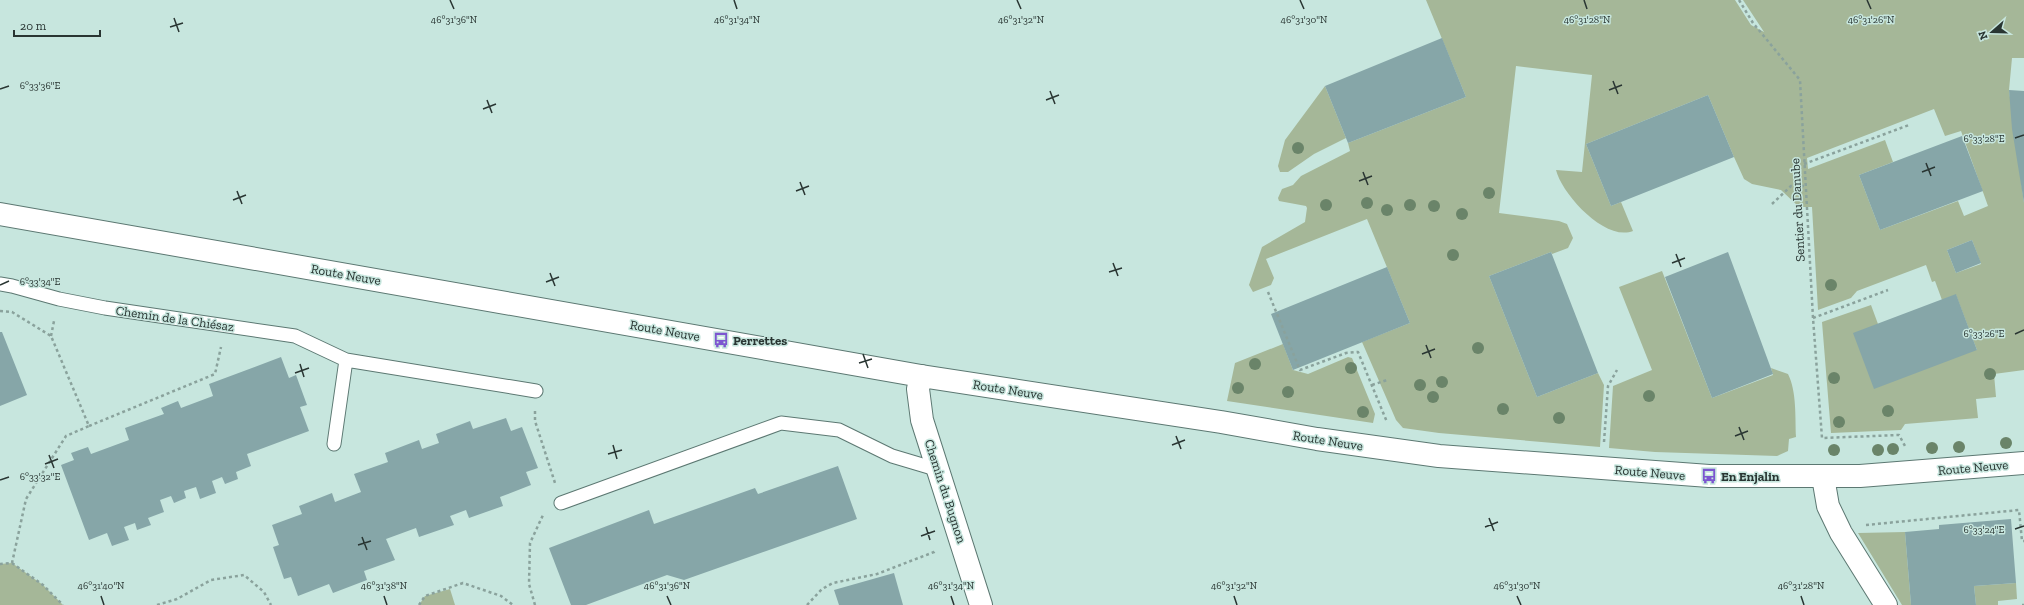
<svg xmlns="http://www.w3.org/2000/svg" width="2024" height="605" font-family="'Zilla Slab',serif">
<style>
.green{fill:#a5b798;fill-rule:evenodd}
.building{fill:#86a6a8}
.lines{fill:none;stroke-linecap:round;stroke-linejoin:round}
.lane-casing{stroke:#5c7872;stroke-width:15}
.street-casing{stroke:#5c7872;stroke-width:24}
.secondary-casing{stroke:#5c7872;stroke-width:24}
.path{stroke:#8aa29c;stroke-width:2.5;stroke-dasharray:3 3;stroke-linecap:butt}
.lane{stroke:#fff;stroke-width:13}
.street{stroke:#fff;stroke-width:22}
.secondary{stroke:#fff;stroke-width:22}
.tree{fill:#6a8469}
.ticks{fill:none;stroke:#293532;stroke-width:1.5}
.labels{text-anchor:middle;stroke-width:3;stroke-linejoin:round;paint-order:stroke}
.street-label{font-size:13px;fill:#293532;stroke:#c7e6de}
.poi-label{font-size:13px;font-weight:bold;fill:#293532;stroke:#c7e6de;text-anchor:start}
.ticks-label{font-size:10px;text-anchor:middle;fill:#293532;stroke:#c7e6de;stroke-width:3;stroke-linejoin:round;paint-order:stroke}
</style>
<rect width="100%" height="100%" fill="#c7e6de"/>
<path class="green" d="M1426,0H1735L1751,25L1764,32L1743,0H2024V58H2012L2009,90L2024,203V370L1994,374L1996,397L1976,399L1978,418L1905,424L1901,430L1831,433L1822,322L1871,305L1878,324L1977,350L1956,295L1942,300L1935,281L1932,282L1926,265L1857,291L1851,298L1818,310L1812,207H1799L1781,190L1752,184L1744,179L1734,157L1708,95L1586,144L1611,206L1621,202L1633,231C1605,242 1562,194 1556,170L1582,172L1592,75L1516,66L1499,213L1559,221L1567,224L1573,238L1568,248L1552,254L1551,252L1489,276L1537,397L1598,373L1604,385L1600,447L1439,433L1403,428L1396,420L1362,342L1410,323L1367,219L1266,259L1274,278L1271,285L1253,292L1249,285L1262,247L1305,222L1307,208L1306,206L1279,201L1278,198L1282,189L1293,185L1301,176L1350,151L1348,143L1466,97ZM1934,109L1945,136L1961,131L1988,206L1964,216L1958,201L1880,230L1859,175L1893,162L1885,140L1808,169L1807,158ZM1972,240L1981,264L1956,273L1947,250Z
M1325,86L1346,138L1314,154L1288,172H1280L1278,166L1285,140Z
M1662,271L1712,398L1773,375L1771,368L1788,374C1797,392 1795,418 1796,437L1789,439L1788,451L1777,456L1655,452L1609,448L1613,386L1652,370L1619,287Z
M1283,344L1293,370L1308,374L1348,357L1352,358L1375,414L1373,423L1227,401L1235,363Z
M1905,532L1911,605H1902L1858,533Z
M12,563L43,585L63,605H0V564Z
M2016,583L2017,599L1998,601V605H1976L1974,586Z
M450,589L455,605H419L425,596Z"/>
<path class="building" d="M1442,38L1466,97L1348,143L1325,86Z
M2009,90L2024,91V203L2012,129Z
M1708,95L1734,157L1611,206L1586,144Z
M1962,136L1983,191L1880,230L1859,175Z
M1972,240L1981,263L1956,273L1947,250Z
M1551,252L1598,373L1537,397L1489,276Z
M1728,252L1773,374L1712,398L1665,277Z
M1387,267L1410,323L1293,370L1271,314Z
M1956,294L1977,350L1874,389L1853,333Z
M0,332H2L27,395L0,406Z
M281,357L289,378L296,375L307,405L300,407L309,431L247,454L251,466L236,472L238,479L225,484L222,477L212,481L216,493L200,499L196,487L184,491L186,498L174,503L171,496L160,500L164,512L148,518L151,525L137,530L135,523L124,527L129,540L112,546L107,533L89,540L61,465L74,460L71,453L88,447L91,454L129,440L125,428L164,414L161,408L178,401L181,408L213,396L209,384Z
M506,418L511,431L522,427L538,468L526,472L531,485L500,497L503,506L469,518L466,510L450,516L454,525L419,537L416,528L386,539L395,560L364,571L367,580L333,593L329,584L298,596L291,577L284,579L273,547L279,545L272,525L302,514L299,506L332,493L335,502L361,492L354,474L388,462L385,453L419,440L422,449L439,443L436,434L470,421L473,429Z
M838,466L857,519L684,580L667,575L586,605H571L549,548L649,510L654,524L755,488L758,494Z
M2011,519L2016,583L1974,586L1976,605H1911L1905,532L1939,529V525Z
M894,573L903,605H839L834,590Z"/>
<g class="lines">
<defs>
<path id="lane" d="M0,284L12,286L59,299L105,308L295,336L346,360L536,391
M334,444L346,360
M561,503L781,423L839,430L892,456L939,470"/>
<path id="street" d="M921,376L918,389L922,420L981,605
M1823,477L1828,506L1841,533L1886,605"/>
<path id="secondary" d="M0,214L921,376L1221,422L1317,439L1439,456L1709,476H1860L2024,463"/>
</defs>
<use href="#lane" class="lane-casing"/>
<use href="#street" class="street-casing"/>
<use href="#secondary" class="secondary-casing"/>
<path class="path" d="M1739,0L1753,23L1800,80L1813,318L1822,438L1899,435L1905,446
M1804,164L1909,125
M1772,204L1791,186H1805
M1268,292L1300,370L1346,353L1358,352L1387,422
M0,311L12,312L51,336L89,426L66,436L26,499L12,563L0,564
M1813,318L1888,290
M51,336L54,321
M1372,385L1387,380
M535,411V421L555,483
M89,426L215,374L221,347
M1604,442L1608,386L1617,370
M1866,525L2019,510L2022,541H2024
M12,563L43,585L63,605
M157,605L177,599L211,580L244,575L264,592L271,605
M419,605L425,596L463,583L501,596L513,605
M535,605L529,584L530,543L543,515
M807,605L822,589L833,583L877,574L934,552L936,550
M2022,605H2024"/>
<use href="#lane" class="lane"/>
<use href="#street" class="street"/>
<use href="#secondary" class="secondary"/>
</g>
<g class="tree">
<circle cx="1298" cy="148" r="6"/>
<circle cx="1489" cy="193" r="6"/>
<circle cx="1367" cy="203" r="6"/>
<circle cx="1326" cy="205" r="6"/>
<circle cx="1410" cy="205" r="6"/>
<circle cx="1434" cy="206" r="6"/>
<circle cx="1387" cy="210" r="6"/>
<circle cx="1462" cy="214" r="6"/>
<circle cx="1453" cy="255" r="6"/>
<circle cx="1831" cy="285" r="6"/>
<circle cx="1478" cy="348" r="6"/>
<circle cx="1255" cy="364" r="6"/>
<circle cx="1351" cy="368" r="6"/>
<circle cx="1990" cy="374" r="6"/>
<circle cx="1834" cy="378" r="6"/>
<circle cx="1442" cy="382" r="6"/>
<circle cx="1420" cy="385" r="6"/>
<circle cx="1238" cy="388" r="6"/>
<circle cx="1288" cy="392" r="6"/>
<circle cx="1649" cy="396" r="6"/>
<circle cx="1433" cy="397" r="6"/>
<circle cx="1503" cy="409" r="6"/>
<circle cx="1888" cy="411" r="6"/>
<circle cx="1363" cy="412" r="6"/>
<circle cx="1559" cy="418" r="6"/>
<circle cx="1839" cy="422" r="6"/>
<circle cx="2006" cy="443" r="6"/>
<circle cx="1959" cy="447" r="6"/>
<circle cx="1932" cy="448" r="6"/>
<circle cx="1893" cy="449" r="6"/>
<circle cx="1834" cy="450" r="6"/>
<circle cx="1878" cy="450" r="6"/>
</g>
<path class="ticks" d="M450,0L454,9M734,0L737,9M1017,0L1021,9M1300,0L1304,9M1584,0L1587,9M1867,0L1871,9M174,18L179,32M170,27L183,23M1613,81L1618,94M0,89L9,86M1609,90L1622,85M1050,91L1055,104M487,100L492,113M1046,100L1059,95M483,109L496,104M2015,138L2024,135M1926,163L1931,176M1363,172L1368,185M1922,172L1935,167M1359,181L1372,176M800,182L805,195M237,191L242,204M796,191L809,186M233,200L246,195M1676,254L1681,267M1113,263L1118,276M1672,263L1685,258M1109,272L1122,268M550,273L555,286M546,282L559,277M0,285L9,281M2015,334L2024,330M1426,345L1431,358M863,354L868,368M1422,354L1435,349M859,363L872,359M300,364L304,377M295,373L309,368M1739,427L1744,440M1176,436L1181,449M1735,436L1748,431M613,445L617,459M1172,445L1185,440M608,454L622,450M49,455L54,468M45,464L58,459M0,480L9,477M1489,518L1494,531M926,527L930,540M1485,527L1498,522M2015,529L2024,526M921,536L935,531M362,537L367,550M358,545L371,541M101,596L104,605M384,596L387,605M667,596L671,605M951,596L954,605M1234,596L1237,605M1517,596L1521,605M1801,596L1804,605"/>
<defs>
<symbol id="bus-bare" viewBox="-9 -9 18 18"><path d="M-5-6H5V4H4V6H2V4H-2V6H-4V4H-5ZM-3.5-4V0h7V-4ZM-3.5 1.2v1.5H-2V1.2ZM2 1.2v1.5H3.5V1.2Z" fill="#7d56d0" stroke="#c7e6de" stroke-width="2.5" paint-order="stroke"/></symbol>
</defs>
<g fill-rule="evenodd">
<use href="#bus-bare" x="710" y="329" width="22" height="22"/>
<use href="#bus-bare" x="1698" y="465" width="22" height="22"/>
</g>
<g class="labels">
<g class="street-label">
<text transform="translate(1797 210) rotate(-93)" y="5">Sentier du Danube</text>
<text transform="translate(346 274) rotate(10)" y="5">Route Neuve</text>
<text transform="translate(175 318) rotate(8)" y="5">Chemin de la Chiésaz</text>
<text transform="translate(665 330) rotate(10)" y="5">Route Neuve</text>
<text transform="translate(1008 389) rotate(9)" y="5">Route Neuve</text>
<text transform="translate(1328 440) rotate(9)" y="5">Route Neuve</text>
<text transform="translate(1973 467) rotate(-5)" y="5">Route Neuve</text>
<text transform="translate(1650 472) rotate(5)" y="5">Route Neuve</text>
<text transform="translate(946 491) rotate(72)" y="5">Chemin du Bugnon</text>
</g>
<g class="poi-label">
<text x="733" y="345">Perrettes</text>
<text x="1721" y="481">En Enjalin</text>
</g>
</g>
<g class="ticks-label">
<text x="454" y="23">46°31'36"N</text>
<text x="737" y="23">46°31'34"N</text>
<text x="1021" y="23">46°31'32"N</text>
<text x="1304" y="23">46°31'30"N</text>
<text x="1587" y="23">46°31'28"N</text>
<text x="1871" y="23">46°31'26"N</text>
<text x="40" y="89">6°33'36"E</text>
<text x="1984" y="142">6°33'28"E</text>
<text x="40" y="285">6°33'34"E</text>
<text x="1984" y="337">6°33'26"E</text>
<text x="40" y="480">6°33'32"E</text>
<text x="1984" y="533">6°33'24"E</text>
<text x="101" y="589">46°31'40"N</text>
<text x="384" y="589">46°31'38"N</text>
<text x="667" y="589">46°31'36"N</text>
<text x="951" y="589">46°31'34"N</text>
<text x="1234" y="589">46°31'32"N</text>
<text x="1517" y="589">46°31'30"N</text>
<text x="1801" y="589">46°31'28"N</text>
</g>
<g transform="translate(1992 32) rotate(250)" stroke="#c7e6de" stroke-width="3" paint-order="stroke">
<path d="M0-3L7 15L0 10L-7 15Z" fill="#293532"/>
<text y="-6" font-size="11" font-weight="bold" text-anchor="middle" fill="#293532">N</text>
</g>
<path d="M14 30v6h86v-6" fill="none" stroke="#293532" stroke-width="2"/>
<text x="20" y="30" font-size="12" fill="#293532" stroke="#c7e6de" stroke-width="3" paint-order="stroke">20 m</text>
</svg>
